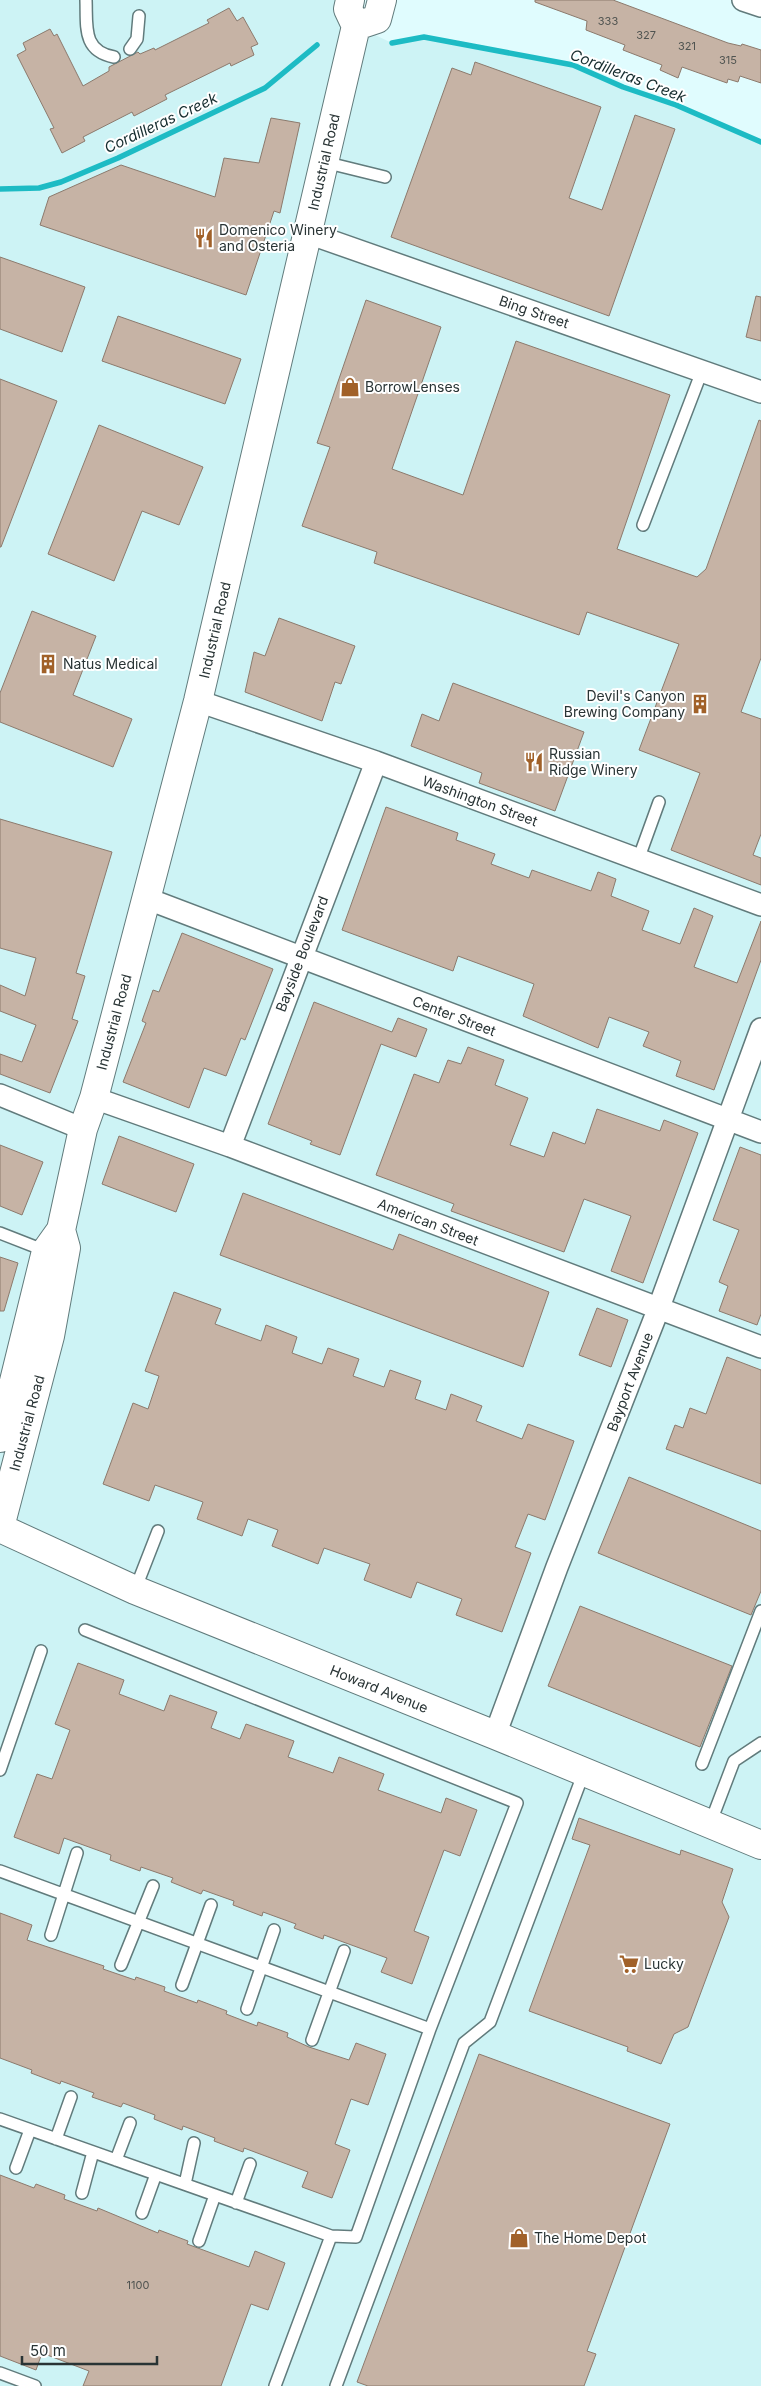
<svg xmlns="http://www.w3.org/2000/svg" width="761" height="2386" font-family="Inter,sans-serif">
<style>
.built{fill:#cdf3f5}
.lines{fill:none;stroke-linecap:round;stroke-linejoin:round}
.stream{stroke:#1dbbc4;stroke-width:5.5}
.building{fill:#c6b3a5;stroke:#8c7a6d}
.lane-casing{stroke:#617b7c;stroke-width:14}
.street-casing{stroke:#617b7c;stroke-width:24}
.secondary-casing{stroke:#617b7c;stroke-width:30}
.lane{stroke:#fff;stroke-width:11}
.street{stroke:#fff;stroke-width:21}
.secondary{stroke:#fff;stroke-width:28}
.labels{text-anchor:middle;stroke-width:4;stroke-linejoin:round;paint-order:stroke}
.number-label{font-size:11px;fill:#505451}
.street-label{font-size:14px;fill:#293435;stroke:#fff}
.poi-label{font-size:14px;fill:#293435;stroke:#fff;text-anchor:start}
.water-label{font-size:15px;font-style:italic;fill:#162d2f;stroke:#fff}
</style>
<rect width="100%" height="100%" fill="#e0fcfe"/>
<path class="built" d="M0,0H350L356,26L392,43L424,37L573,65L623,87L676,105L761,142V2386H0Z"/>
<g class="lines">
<path class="stream" d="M392,43L424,37L573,65L623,87L676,105L761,142
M0,189L39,188L61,182L118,158L265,88L317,45"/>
</g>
<path class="building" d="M535,0H613L728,43L741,46L742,44L761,50V83L740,76L738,82L728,79L727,83L682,67L678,78L660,70L662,65L623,50L625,45L586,30L587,21L535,2Z
M229,8L237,21L243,17L258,44L251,47L254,55L231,66L230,63L165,95L167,99L134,116L132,112L83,137L85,141L62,153L50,129L54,128L17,55L26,50L23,43L50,29L54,36L57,34L83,86L109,71V67L138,52L140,54L154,48L155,50L209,23L207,20Z
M475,62L601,107L569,198L602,210L635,115L675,129L609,316L391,237L452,68L471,75Z
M271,118L300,123L280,213L274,211L246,295L40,225L49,197L121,165L215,197L224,158L259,163Z
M0,257L85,287L62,352L0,329Z
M756,296L761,297V341L746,337Z
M366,300L441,327L392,469L463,495L516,341L670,395L617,549L697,577L706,569L759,420L761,421V658L741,712L761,719V834L753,855L761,858V885L671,850L700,773L639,750L679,644L587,612L579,635L374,563L377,552L302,526L330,447L317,443Z
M118,316L241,359L225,404L102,361Z
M0,379L57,401L1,547H0Z
M99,425L203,467L179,525L142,511L114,581L48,554Z
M32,611L96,636L73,695L132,719L113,767L0,722V693Z
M279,618L355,646L341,684L335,682L322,721L245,692L254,652L265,656Z
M453,683L584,732L555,811L479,783L482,773L411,746L422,714L439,721Z
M386,807L458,833L456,840L495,854L491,864L529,878L532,870L591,891L598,872L616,879L611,896L649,911L642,930L680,944L694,908L713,916L694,967L737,983L761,921V960L714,1090L676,1076L681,1061L643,1046L649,1032L609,1017L598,1048L523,1016L534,984L458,956L453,971L342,930Z
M0,819L112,852L76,973L85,976L72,1019L78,1021L50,1093L0,1074V1054L22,1062L36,1025L0,1011V985L25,996L36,958L0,948Z
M182,933L273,969L245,1040L241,1038L226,1076L204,1068L189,1108L123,1082L146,1023L142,1021L153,990L159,992Z
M314,1002L392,1032L398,1018L427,1029L416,1057L381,1044L340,1155L310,1144L312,1141L268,1124Z
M468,1047L504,1060L495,1085L528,1098L510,1145L544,1157L553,1132L585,1144L597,1109L660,1131L664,1120L698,1133L643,1283L611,1271L631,1216L584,1199L564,1252L451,1211L454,1204L376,1175L414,1074L439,1083L448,1060L461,1064Z
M119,1136L194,1164L176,1212L102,1184Z
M0,1145L43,1162L22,1215L0,1206Z
M740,1147L761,1155V1314L757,1325L719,1311L728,1286L719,1282L739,1230L713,1220Z
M243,1193L393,1250L399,1234L549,1292L523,1367L220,1255Z
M0,1257L18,1263L4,1311H0Z
M174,1292L221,1309L215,1324L261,1341L266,1325L297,1337L292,1353L322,1364L328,1348L359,1359L353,1376L384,1387L390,1370L421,1381L415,1399L446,1410L451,1394L482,1406L476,1421L522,1439L528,1424L574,1441L545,1520L528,1514L515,1547L531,1553L502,1632L456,1615L462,1599L417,1582L411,1598L364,1580L370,1564L324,1548L318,1564L272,1546L278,1530L248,1519L242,1536L197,1519L203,1502L155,1485L149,1501L103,1484L133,1403L148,1409L159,1376L145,1371Z
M597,1308L628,1320L611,1367L579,1355Z
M727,1357L761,1370V1484L666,1449L675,1425L683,1428L690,1408L706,1414Z
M629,1477L761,1531V1591L751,1615L598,1553Z
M580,1606L732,1666L700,1747L548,1686Z
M78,1663L124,1680L119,1694L164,1711L170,1695L217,1712L211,1728L240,1739L246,1724L294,1741L288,1757L333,1773L339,1757L384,1774L378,1790L441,1813L446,1798L477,1810L460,1856L444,1850L414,1931L429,1937L412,1984L381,1972L387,1958L324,1935L323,1939L294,1928L296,1924L263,1912L262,1916L233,1905L234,1901L203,1890L201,1894L171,1882L173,1878L141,1867L140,1871L110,1860L111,1855L64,1838L59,1854L14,1837L37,1774L52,1779L70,1730L55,1724Z
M579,1818L680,1855L681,1850L733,1869L722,1902L729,1917L688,2027L674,2034L661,2064L627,2051L628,2047L529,2011L590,1845L572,1839Z
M0,1913L32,1925L27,1940L104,1966L103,1969L135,1980L136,1977L165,1987L164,1991L197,2003L198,2000L227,2011L226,2014L257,2026L258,2022L288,2033L287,2037L309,2047L349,2060L356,2043L386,2054L368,2105L351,2099L335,2144L350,2150L332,2198L302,2187L308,2172L244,2148L243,2152L214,2141L215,2138L183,2126L182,2130L154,2119L155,2115L123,2103L121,2107L92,2097L94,2093L61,2081L60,2084L31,2073L32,2070L0,2058Z
M479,2054L670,2124L587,2351L596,2354L584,2386H368L357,2382Z
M0,2175L34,2188L36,2184L65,2195L64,2199L97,2211L98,2208L158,2233L159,2230L188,2241L187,2244L249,2267L255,2251L285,2263L268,2310L251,2304L221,2386H83L89,2371L42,2353L36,2370L0,2356Z"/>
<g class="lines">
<defs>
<path id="lane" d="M86,0C87,26 82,51 114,57
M130,49L137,39L139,16
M324,162L385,177
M643,525L702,371
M638,860L659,802
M0,1233L46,1251
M135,1590L158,1531
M85,1630L517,1803L430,2029
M702,1764L761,1611
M0,1770L41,1651
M710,1824L734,1761L761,1743
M0,1871L430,2029L356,2237L331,2236
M51,1935L77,1853
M121,1965L153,1886
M182,1985L211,1905
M247,2009L274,1930
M312,2040L344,1951
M0,2119L331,2236L275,2386
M56,2139L71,2097
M116,2160L130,2123
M16,2168L30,2130
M185,2184L194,2143
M82,2193L93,2152
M236,2203L250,2164
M142,2213L156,2174
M199,2241L215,2195
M0,2373L35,2386
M336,2386L464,2043L490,2022L584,1772"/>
<path id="street" d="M743,0L761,6
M308,233L761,392
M198,701L376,762L761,905
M148,899L761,1132
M0,1095L83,1129
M94,1098L230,1146L761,1347
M230,1146L376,762
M495,1735L557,1567L658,1310L761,1029"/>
<path id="secondary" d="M356,26L377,19L382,0
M0,1438L46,1251L61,1230L83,1129L94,1098L198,701L356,26L348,9L350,0
M0,1527L50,1336L66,1248L61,1230
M0,1528L135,1590L495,1735L761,1845"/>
</defs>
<use href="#lane" class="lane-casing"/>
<use href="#street" class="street-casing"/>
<use href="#secondary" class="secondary-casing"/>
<use href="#lane" class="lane"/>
<use href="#street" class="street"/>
<use href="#secondary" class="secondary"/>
</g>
<defs>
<symbol id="restaurant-bare" viewBox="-9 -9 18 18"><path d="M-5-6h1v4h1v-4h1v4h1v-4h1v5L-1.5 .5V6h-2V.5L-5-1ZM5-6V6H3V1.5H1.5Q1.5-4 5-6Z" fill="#a16129" stroke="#fff" stroke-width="2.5" paint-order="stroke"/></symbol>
<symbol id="shop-bare" viewBox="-9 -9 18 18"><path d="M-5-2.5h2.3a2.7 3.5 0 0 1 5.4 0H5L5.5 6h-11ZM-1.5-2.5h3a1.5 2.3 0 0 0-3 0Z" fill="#a16129" stroke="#fff" stroke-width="2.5" paint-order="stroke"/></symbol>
<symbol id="building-bare" viewBox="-9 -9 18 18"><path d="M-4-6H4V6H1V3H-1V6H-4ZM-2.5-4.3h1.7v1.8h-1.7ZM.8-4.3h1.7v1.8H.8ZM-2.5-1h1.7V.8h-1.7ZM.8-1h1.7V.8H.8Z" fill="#a16129" stroke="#fff" stroke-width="2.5" paint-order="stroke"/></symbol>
<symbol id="supermarket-bare" viewBox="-9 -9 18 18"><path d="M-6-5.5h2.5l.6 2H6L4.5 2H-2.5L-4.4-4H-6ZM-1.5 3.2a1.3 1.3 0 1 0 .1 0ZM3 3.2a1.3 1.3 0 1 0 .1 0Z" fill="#a16129" stroke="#fff" stroke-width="2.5" paint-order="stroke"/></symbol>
</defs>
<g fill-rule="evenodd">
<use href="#restaurant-bare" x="190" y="224" width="28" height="28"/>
<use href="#shop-bare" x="336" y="373" width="28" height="28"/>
<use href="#building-bare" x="34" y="650" width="28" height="28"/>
<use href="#building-bare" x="686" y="690" width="28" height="28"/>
<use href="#restaurant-bare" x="520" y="748" width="28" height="28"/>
<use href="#supermarket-bare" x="615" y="1950" width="28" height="28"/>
<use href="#shop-bare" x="505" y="2224" width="28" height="28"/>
</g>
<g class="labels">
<g class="number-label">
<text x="608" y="25">333</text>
<text x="646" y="39">327</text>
<text x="687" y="50">321</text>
<text x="728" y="64">315</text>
<text x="138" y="2289">1100</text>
</g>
<g class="street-label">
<text transform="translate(324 162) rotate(-77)" y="5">Industrial Road</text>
<text transform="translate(534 312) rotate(19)" y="5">Bing Street</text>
<text transform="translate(215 630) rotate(-77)" y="5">Industrial Road</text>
<text transform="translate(480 801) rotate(20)" y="5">Washington Street</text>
<text transform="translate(302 954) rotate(-69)" y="5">Bayside Boulevard</text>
<text transform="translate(454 1016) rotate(21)" y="5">Center Street</text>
<text transform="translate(114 1022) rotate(-75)" y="5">Industrial Road</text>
<text transform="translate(428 1222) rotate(21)" y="5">American Street</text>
<text transform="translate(630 1382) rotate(-69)" y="5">Bayport Avenue</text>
<text transform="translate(27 1423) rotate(-75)" y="5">Industrial Road</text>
<text transform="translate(379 1689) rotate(22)" y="5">Howard Avenue</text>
</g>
<g class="poi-label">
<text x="219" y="235">Domenico Winery<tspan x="219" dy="16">and Osteria</tspan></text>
<text x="365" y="392">BorrowLenses</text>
<text x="63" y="669">Natus Medical</text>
<text x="685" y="701" text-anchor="end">Devil's Canyon<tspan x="685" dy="16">Brewing Company</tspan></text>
<text x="549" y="759">Russian<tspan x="549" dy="16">Ridge Winery</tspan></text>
<text x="644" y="1969">Lucky</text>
<text x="534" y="2243">The Home Depot</text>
</g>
<g class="water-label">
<text transform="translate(628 76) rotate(21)" y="5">Cordilleras Creek</text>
<text transform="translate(161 123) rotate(-25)" y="5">Cordilleras Creek</text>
</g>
</g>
<path d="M22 2356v8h135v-8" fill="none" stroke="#293435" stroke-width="2.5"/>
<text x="30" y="2356" font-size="15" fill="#293435" stroke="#ffffff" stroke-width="4" paint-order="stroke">50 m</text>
</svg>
